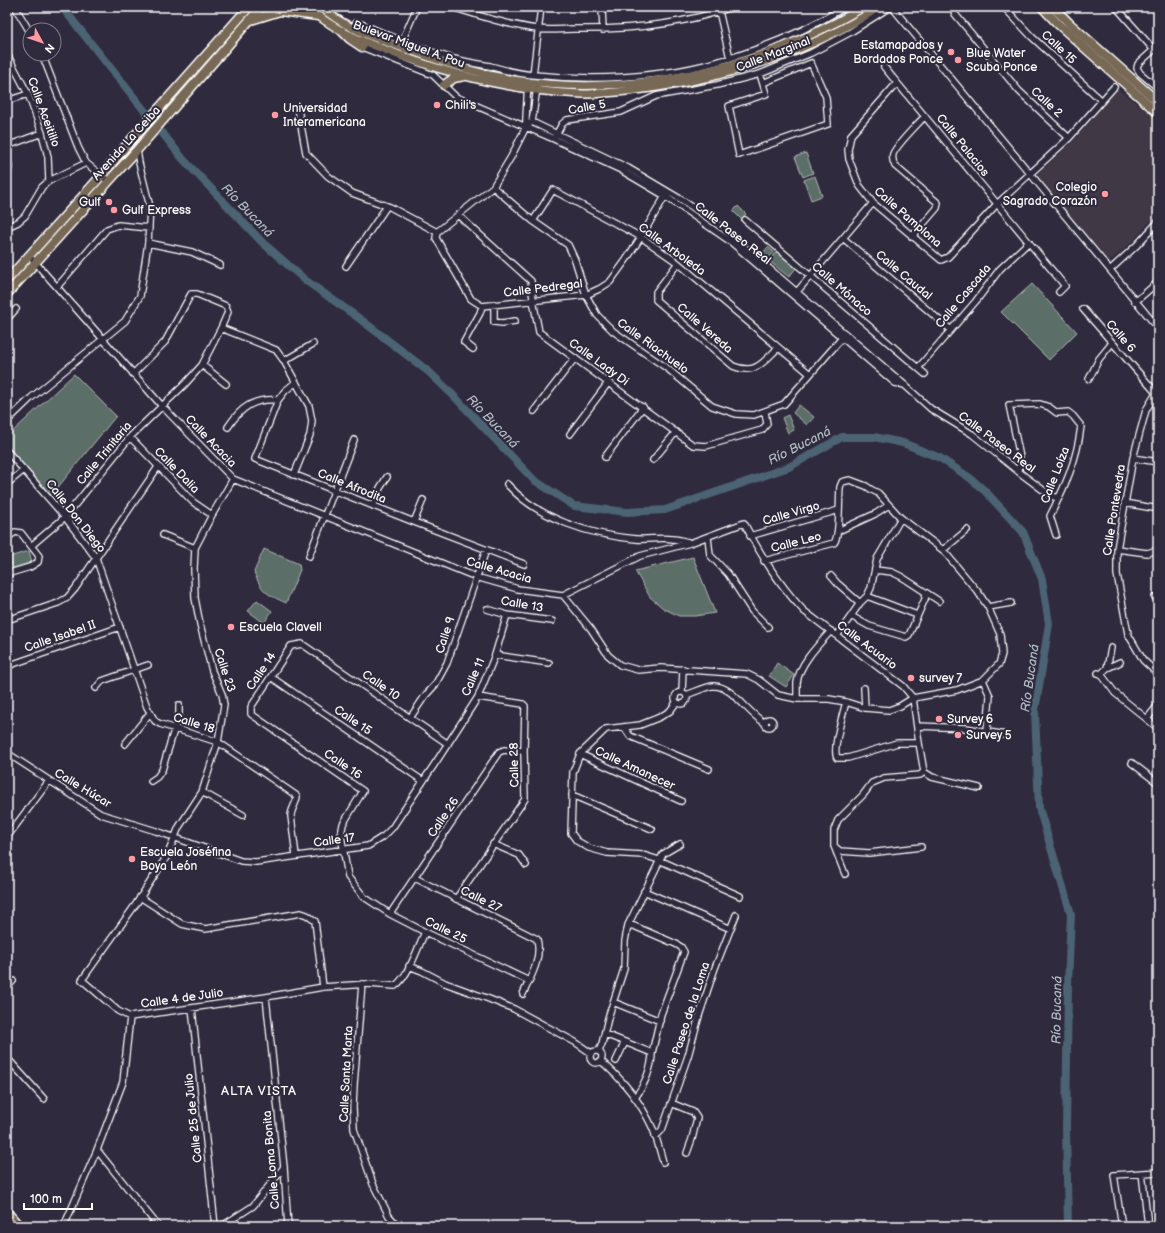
<svg xmlns="http://www.w3.org/2000/svg" width="1165" height="1233" font-family="'Balsamiq Sans',sans-serif">
<style>
.built{fill:#403844}
.green{fill:#5c6e67;stroke:#aeb6b3}
.lines{fill:none;stroke-linecap:round;stroke-linejoin:round}
.river{stroke:#4b6473;stroke-width:8}
.minor-casing{stroke:#fff;stroke-width:8}
.major-casing{stroke:#fff;stroke-width:10}
.highway-casing{stroke:#fff;stroke-width:11}
.minor{stroke:#2f2a3d;stroke-width:5.5}
.major{stroke:#776954;stroke-width:7}
.highway{stroke:#776954;stroke-width:8}
.poi-dot{fill:#ff9aa2;stroke:#2f2a3d;stroke-width:1.5}
.labels{text-anchor:middle;stroke-width:4;stroke-linejoin:round;paint-order:stroke}
.street-label{font-size:12px;fill:#fff;stroke:#2f2a3d}
.poi-label{font-size:12px;fill:#fff;stroke:#2f2a3d;text-anchor:start}
.water-label{font-size:13px;font-style:italic;fill:#aeb9c0;stroke:#2f2a3d}
.neighbourhood-label{font-size:13px;letter-spacing:1px;fill:#fff;stroke:#2f2a3d}
</style>
<rect width="100%" height="100%" fill="#2f2a3d"/>
<filter id="ink" filterUnits="userSpaceOnUse"><feTurbulence type="fractalNoise" baseFrequency=".025" numOctaves="2"/><feDisplacementMap in="SourceGraphic" scale="8" xChannelSelector="R" yChannelSelector="G"/><feConvolveMatrix kernelMatrix="1 2 1 2 8 2 1 2 1" color-interpolation-filters="sRGB"/></filter>
<g filter="url(#ink)">
<path class="built" d="M1118,89L1158,120V213L1134,240L1109,262L1035,176L1074,140Z"/>
<path class="green" d="M806,153L813,173L803,177L795,157Z
M815,176L822,196L811,200L804,180Z
M738,206L746,214L741,219L733,211Z
M768,247L774,252L767,260L761,255Z
M777,251L796,268L789,277L769,261Z
M1032,284L1077,332L1049,360L1001,312Z
M74,374L116,416L50,497L7,447V437Z
M799,405L814,417L807,425L793,413Z
M788,415L794,430L788,433L782,418Z
M264,549L299,564L300,570L286,603C267,594 262,593 254,572Z
M29,551L32,562L13,568L9,557Z
M693,557L715,613L695,616H679L663,608L650,597L635,571Z
M257,600L272,611L264,623L248,611Z
M777,663L794,675L786,687L769,676Z"/>
<g class="lines">
<path class="river" d="M62,7L183,159L262,242L305,280L360,319L429,372L451,393L534,480L574,506L627,512L665,510L789,467L842,437H874L903,443L940,458L970,478L985,491L1023,532L1042,579L1049,624L1035,711L1039,808L1071,914L1068,985L1066,1130L1068,1226"/>
<defs>
<path id="minor" d="M15,7L30,32
M452,7C480,16 508,25 537,29C549,31 562,29 574,29C626,30 682,25 732,7
M602,7L603,30
M718,7L730,58
M892,7L1158,328
M958,7L954,12L955,14L1019,91L1069,138
M1004,7L1032,37L1102,101
M1116,7L1154,50
M353,29L356,23L361,24C391,36 422,50 454,59C466,62 478,64 490,66C504,70 519,74 534,75C574,79 615,79 655,74C718,67 791,40 845,7
M402,41L417,7
M1158,46L1138,64L1137,68L1140,73L1158,88
M362,47L433,75L456,97L554,139L619,169L665,196L731,242L895,383L905,385
M7,54L28,94L42,133L48,157L49,181
M42,54L78,147L86,163L108,181
M884,67L1065,286L1059,292
M760,74L766,94L729,106L739,155L828,124L826,97L811,63L763,83
M533,75L541,7
M897,83L851,135L848,150L849,159L859,185L873,203L941,260L948,257L997,204L1069,138L1114,87
M7,101L28,94
M298,109L306,153L328,176L352,193L390,207L437,232
M532,122L628,168L682,200L721,227L899,380L931,409L972,434L1019,472L1051,496L1059,498
M526,127V118L528,81
M555,137L562,124L567,120L621,112L656,96L717,85L760,74L811,53L849,33L890,7
M7,146L42,133
M7,155L9,167L7,175
M493,187L533,221L568,245L575,260L586,295L597,315L613,331L668,369L712,406L736,414L754,415L784,404L842,338
M458,215L531,281L533,300L539,332L693,445L706,446L762,430L767,424L765,412
M745,220L925,374
M533,221L553,190L641,237L678,263L810,374
M7,227L18,222L25,216L42,187L49,181L86,163
M437,232L436,238L471,299L482,306L586,295L599,289L610,282L626,260L641,237L667,193
M437,232L493,187L511,157L526,127L532,122L537,88
M912,237L937,208L938,203L895,166C893,162 892,158 893,154C897,144 917,125 925,116
M843,238L950,329
M148,243L192,252L220,265
M33,260L162,406L233,479L476,577L518,589L563,595L591,629L608,655L620,665L638,670L661,668L747,674L759,680L778,695L797,699H829L846,702L865,708L889,710L900,706L913,698L957,690L983,680L999,664L1002,654L1000,634L988,607L978,592L943,550L901,518L878,493L872,490L866,486L850,480L842,482L840,487C839,499 840,536 834,543L764,561
M678,263L656,292V300L733,366C756,375 762,363 778,348
M346,266L387,206
M1110,270L1137,245L1158,222
M57,287L107,229L118,225L149,228
M795,294L873,203
M1135,302L1158,282
M494,304V322L502,323L515,321
M1083,309L1158,395
M7,319L16,309
M221,328L276,350L284,361L309,406L312,421L310,435L294,475
M473,349L464,342L480,313L482,306
M284,361L313,344
M202,365L226,384
M918,368L976,301L1000,269L1029,242
M1089,379L1099,359L1112,343
M296,382L285,391L278,400L255,459L414,522L524,564
M1158,390L1146,410L1133,458L1117,549V574L1128,634L1143,660L1158,674
M534,411L575,358
M7,421L31,398L125,321L140,296L148,243L150,207L139,163L137,150
M228,427C241,407 254,398 278,400
M570,434L608,383
M130,437L193,502L212,515
M7,451L65,517L96,558L147,707L155,721L160,724L218,742L297,796C297,803 291,809 291,816L296,856
M605,457L643,407
M1133,458L1158,462
M653,460L676,432
M1019,472L1020,457L1009,405L1040,404L1049,407L1057,413L1068,412L1073,416L1081,426C1077,461 1065,486 1050,516L1056,535
M233,479L212,515L195,548L194,568L195,598L200,624L212,671L222,694L224,705L218,742L202,792L179,827L167,856L136,904L82,980L118,1011L130,1017L266,997L323,987L368,984L395,986C409,976 418,947 425,932
M7,484L24,470
M507,484C538,519 590,535 636,539C648,540 661,537 673,539C678,539 683,541 688,542
M1124,503L1153,508
M373,506L380,488L387,477
M414,522L423,500
M838,531L875,514L889,505
M163,535L195,548
M750,536L839,510
M708,537L710,555L728,574L752,611L768,627
M7,538L15,532L21,533L39,556L38,562L30,567L10,573L7,572
M31,546L65,517L130,437L185,384L202,365L221,328L228,312L226,306L197,294H191L165,342L133,374
M1117,549L1147,553L1158,550
M943,550L967,530
M309,556L354,440
M875,570L892,572L902,577L939,601
M831,576L837,583L860,603
M563,595L640,556L690,543L744,523C761,556 779,585 804,611L903,686L913,698L919,743L924,772L932,777L979,788
M867,596L917,615
M1155,597H1158
M988,607L1011,603
M487,609L507,615L552,621
M851,616L869,626L906,637L909,635L925,599L926,593
M7,620L58,603L67,598L75,589L158,467
M837,636L860,603L867,596L871,588L877,559L901,518
M495,655L549,663
M7,667L13,664L120,627
M1107,668L1120,662
M1098,673L1101,674L1115,693L1158,728
M1101,674L1107,668L1111,648
M271,677L423,781
M983,680L990,696L987,731
M96,688L102,681L148,665
M864,688L865,708
M675 698a6 6 0 1 1 12 0a6 6 0 1 1-12 0Z
M682,692L683,669
M686,695C693,693 707,686 713,686C731,684 749,715 765,723
M797,699C797,694 797,689 797,683C799,664 818,645 831,631
M846,702C843,714 832,749 837,758H848L897,743H919
M676,703L670,711L660,717L640,725L606,729L580,754L573,772L571,833L577,841L589,848L607,853L643,855L659,860L740,896
M410,718L425,696L435,685L447,663L486,550
M765 723a4 4 0 1 1 8 0a4 4 0 1 1-8 0Z
M1147,719L1158,705
M917,726L966,728L1006,735
M624,727L630,736L709,769
M125,744L150,713
M448,744L302,644L291,646L251,707V714L363,791L343,824L341,835L348,877L364,897L390,914L425,932L529,981
M7,753L101,814L156,831L241,861L256,862L368,846L384,836L392,828L438,759L478,697L495,655L507,615
M580,754L681,801
M1132,763L1158,783
M151,781L157,777L162,770L179,714V705
M202,792L243,815
M572,795L652,829
M7,837L49,781
M493,844L519,855L526,865
M834,846L840,851L869,853L921,847
M845,874L834,846V830L838,820L863,795L872,783L884,778L920,775L924,772
M415,878L537,939C542,959 531,976 523,994
M644,891L731,929
M140,897L182,924L205,929L301,913L307,915L315,921L323,987
M456,899L525,799L524,751L525,706L523,704L478,697
M390,914L499,752L504,750L524,751
M628,925L634,926L676,944L681,947L684,952L661,1014L652,1053C652,1068 644,1086 635,1098
M409,966L422,971L445,983L489,999L514,1009L575,1042L591,1053
M362,984L354,1085L353,1107L354,1129L373,1184L389,1216L398,1226
M7,987L13,981
M266,997L284,1167L288,1226
M613,1002L660,1021
M192,1008L215,1226
M605,1034L652,1053
M590 1057a6 6 0 1 1 12 0a6 6 0 1 1-12 0Z
M599,1051L602,1044L608,1018L624,969L625,941L628,925L663,854L680,844
M7,1058L44,1099
M601,1061C623,1080 641,1102 653,1129C657,1139 660,1151 663,1162
M616,1061L625,1042
M671,1103L693,1112L697,1118L692,1139L687,1153
M655,1137L662,1130L688,1056L699,1016L715,968L736,915
M97,1150L158,1226
M1142,1173L1148,1226
M64,1226L97,1150L123,1082L130,1017
M222,1226L253,1206L284,1167
M1122,1226L1114,1175L1158,1172"/>
<path id="major" d="M307,7C318,16 329,24 342,31C362,42 385,49 407,58C463,78 522,92 582,94C605,94 628,91 651,88C730,77 812,51 879,7
M321,7C348,31 382,40 415,52C447,64 480,74 514,80C634,99 760,68 864,7"/>
<path id="highway" d="M1042,7L1058,24L1158,113
M1053,7L1069,23L1158,102
M251,20L280,11L318,16
M342,31L350,39L362,47
M444,85L454,78L464,76
M7,280L102,175L131,140L249,7
M7,294L137,150L261,7
M7,1212L19,1226"/>
</defs>
<use href="#minor" class="minor-casing"/>
<use href="#major" class="major-casing"/>
<use href="#highway" class="highway-casing"/>
<use href="#minor" class="minor"/>
<use href="#major" class="major"/>
<use href="#highway" class="highway"/>
</g>
</g>
<g class="poi-dot">
<circle cx="951" cy="52" r="4"/>
<circle cx="958" cy="60" r="4"/>
<circle cx="437" cy="105" r="4"/>
<circle cx="275" cy="115" r="4"/>
<circle cx="1105" cy="194" r="4"/>
<circle cx="109" cy="202" r="4"/>
<circle cx="114" cy="210" r="4"/>
<circle cx="231" cy="627" r="4"/>
<circle cx="911" cy="678" r="4"/>
<circle cx="939" cy="719" r="4"/>
<circle cx="958" cy="735" r="4"/>
<circle cx="132" cy="859" r="4"/>
</g>
<g class="labels">
<g class="street-label">
<text transform="translate(409 44) rotate(20)" y="4">Bulevar Miguel A. Pou</text>
<text transform="translate(1059 47) rotate(43)" y="4">Calle 15</text>
<text transform="translate(773 54) rotate(-21)" y="4">Calle Marginal</text>
<text transform="translate(1047 102) rotate(43)" y="4">Calle 2</text>
<text transform="translate(587 107) rotate(-10)" y="4">Calle 5</text>
<text transform="translate(44 112) rotate(70)" y="4">Calle Aceitillo</text>
<text transform="translate(126 143) rotate(-48)" y="4">Avenida La Ceiba</text>
<text transform="translate(963 145) rotate(51)" y="4">Calle Palacios</text>
<text transform="translate(908 217) rotate(41)" y="4">Calle Pamplona</text>
<text transform="translate(733 233) rotate(38)" y="4">Calle Paseo Real</text>
<text transform="translate(672 249) rotate(36)" y="4">Calle Arboleda</text>
<text transform="translate(904 275) rotate(40)" y="4">Calle Caudal</text>
<text transform="translate(543 288) rotate(-7)" y="4">Calle Pedregal</text>
<text transform="translate(842 289) rotate(41)" y="4">Calle Mónaco</text>
<text transform="translate(963 296) rotate(-50)" y="4">Calle Cascada</text>
<text transform="translate(705 328) rotate(41)" y="4">Calle Vereda</text>
<text transform="translate(1121 336) rotate(49)" y="4">Calle 6</text>
<text transform="translate(653 346) rotate(36)" y="4">Calle Riachuelo</text>
<text transform="translate(599 362) rotate(36)" y="4">Calle Lady Di</text>
<text transform="translate(211 441) rotate(46)" y="4">Calle Acacia</text>
<text transform="translate(997 442) rotate(37)" y="4">Calle Paseo Real</text>
<text transform="translate(104 453) rotate(-50)" y="4">Calle Trinitaria</text>
<text transform="translate(177 470) rotate(46)" y="4">Calle Dalia</text>
<text transform="translate(1055 475) rotate(-69)" y="4">Calle Loíza</text>
<text transform="translate(352 486) rotate(22)" y="4">Calle Afrodita</text>
<text transform="translate(1114 510) rotate(-81)" y="4">Calle Pontevedra</text>
<text transform="translate(791 513) rotate(-16)" y="4">Calle Virgo</text>
<text transform="translate(76 516) rotate(52)" y="4">Calle Don Diego</text>
<text transform="translate(796 542) rotate(-14)" y="4">Calle Leo</text>
<text transform="translate(499 570) rotate(16)" y="4">Calle Acacia</text>
<text transform="translate(522 604) rotate(10)" y="4">Calle 13</text>
<text transform="translate(445 635) rotate(-72)" y="4">Calle 9</text>
<text transform="translate(60 636) rotate(-19)" y="4">Calle Isabel II</text>
<text transform="translate(867 645) rotate(37)" y="4">Calle Acuario</text>
<text transform="translate(225 670) rotate(72)" y="4">Calle 23</text>
<text transform="translate(261 671) rotate(-56)" y="4">Calle 14</text>
<text transform="translate(473 677) rotate(-66)" y="4">Calle 11</text>
<text transform="translate(381 685) rotate(35)" y="4">Calle 10</text>
<text transform="translate(353 720) rotate(34)" y="4">Calle 15</text>
<text transform="translate(194 723) rotate(17)" y="4">Calle 18</text>
<text transform="translate(343 764) rotate(34)" y="4">Calle 16</text>
<text transform="translate(514 765) rotate(-91)" y="4">Calle 28</text>
<text transform="translate(635 768) rotate(25)" y="4">Calle Amanecer</text>
<text transform="translate(83 788) rotate(31)" y="4">Calle Húcar</text>
<text transform="translate(443 817) rotate(-56)" y="4">Calle 26</text>
<text transform="translate(334 840) rotate(-8)" y="4">Calle 17</text>
<text transform="translate(481 899) rotate(26)" y="4">Calle 27</text>
<text transform="translate(446 930) rotate(26)" y="4">Calle 25</text>
<text transform="translate(182 998) rotate(-8)" y="4">Calle 4 de Julio</text>
<text transform="translate(686 1023) rotate(-72)" y="4">Calle Paseo de la Loma</text>
<text transform="translate(346 1074) rotate(-87)" y="4">Calle Santa Marta</text>
<text transform="translate(193 1118) rotate(-96)" y="4">Calle 25 de Julio</text>
<text transform="translate(271 1160) rotate(-95)" y="4">Calle Loma Bonita</text>
</g>
<g class="poi-label">
<text x="943" y="49" text-anchor="end">Estamapados y<tspan x="943" dy="14">Bordados Ponce</tspan></text>
<text x="966" y="57">Blue Water<tspan x="966" dy="14">Scuba Ponce</tspan></text>
<text x="445" y="109">Chili's</text>
<text x="283" y="112">Universidad<tspan x="283" dy="14">Interamericana</tspan></text>
<text x="1097" y="191" text-anchor="end">Colegio<tspan x="1097" dy="14">Sagrado Corazón</tspan></text>
<text x="101" y="206" text-anchor="end">Gulf</text>
<text x="122" y="214">Gulf Express</text>
<text x="239" y="631">Escuela Clavell</text>
<text x="919" y="682">survey 7</text>
<text x="947" y="723">Survey 6</text>
<text x="966" y="739">Survey 5</text>
<text x="140" y="856">Escuela Joséfina<tspan x="140" dy="14">Boya León</tspan></text>
</g>
<g class="water-label">
<text transform="translate(248 210) rotate(46)" y="5">Río Bucaná</text>
<text transform="translate(493 421) rotate(46)" y="5">Río Bucaná</text>
<text transform="translate(799 445) rotate(-27)" y="5">Río Bucaná</text>
<text transform="translate(1029 678) rotate(-82)" y="5">Río Bucaná</text>
<text transform="translate(1056 1010) rotate(-89)" y="5">Río Bucaná</text>
</g>
<g class="neighbourhood-label">
<text x="259" y="1095">ALTA VISTA</text>
</g>
</g>
<rect width="1165" height="1233" fill="none" stroke="#2f2a3d" stroke-width="24"/>
<rect x="12" y="12" width="1141" height="1209" fill="none" stroke="#fff" stroke-width="1.5" filter="url(#ink)"/>
<g transform="translate(42 42) rotate(130)"><circle r="19" fill="#2f2a3d" stroke="#827f8b"/>
<path d="M0-3L7 15L0 10L-7 15Z" fill="#ff9aa2"/>
<text y="-6" font-size="11" font-weight="bold" text-anchor="middle" fill="#ffffff">N</text>
</g>
<path d="M24 1203v6h68v-6" fill="none" stroke="#ffffff" stroke-width="2"/>
<text x="30" y="1203" font-size="12" fill="#ffffff" stroke="#2f2a3d" stroke-width="3" paint-order="stroke">100 m</text>
</svg>
